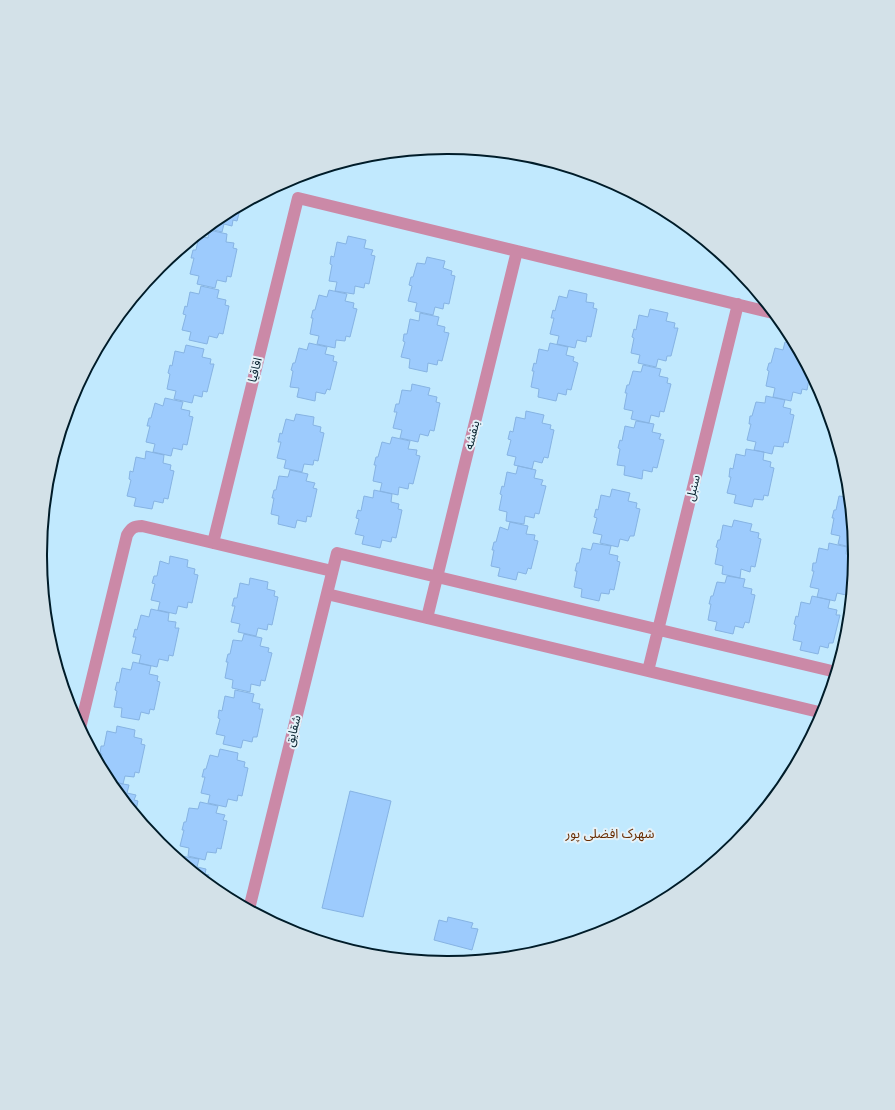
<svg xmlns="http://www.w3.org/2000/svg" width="895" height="1110" font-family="'Noto Sans','Noto Sans Arabic',sans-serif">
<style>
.building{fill:#9dcbfd;stroke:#86b3e3}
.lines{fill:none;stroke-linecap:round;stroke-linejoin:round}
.street{stroke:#cb89a7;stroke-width:12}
.labels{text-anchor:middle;stroke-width:4;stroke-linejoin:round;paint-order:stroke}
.street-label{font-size:12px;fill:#001c29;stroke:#e5f2f9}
.neighbourhood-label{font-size:13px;fill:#682c00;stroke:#e5f2f9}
.rim{fill:none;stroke:#001c29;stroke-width:2}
</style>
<rect width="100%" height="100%" fill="#c1e9fe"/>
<path class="building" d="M241,206L237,221L233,220L232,226L224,224L222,232L206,228L221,216Z
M209,230L227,234L226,242L234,243L233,248L237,249L231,277L227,276L226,282L217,280L215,288L197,284L199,276L190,274L194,258H191L193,250H196L199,236L208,238Z
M348,236L366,240L364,248L373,250L371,255L375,256L369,284L365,283L364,288L355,286L354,294L335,291L337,282L329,281L332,265L330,264L331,256L334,257L337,242L346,244Z
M427,257L445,261L443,268L452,271L451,275L455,276L449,304L444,303L443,309L435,307L433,315L415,311L417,303L408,301L412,286L409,285L411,277H413L417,263L425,264Z
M201,286L219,290L217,298L226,300L225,305L229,306L223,334L219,333L217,338L209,336L207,344L189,340L191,332L182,330L186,315L183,314L185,306L187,307L190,292L199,294Z
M329,290L347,294L345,301L354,303L353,308L357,309L350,337L346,336L345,341L336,340L335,348L317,344L319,336L310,334L313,318H311L313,310H315L319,295L327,297Z
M569,290L587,294L586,302L594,303L593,308L597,309L591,337L587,336L586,342L577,340L575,348L557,344L559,336L550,334L554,318H551L553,310L555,311L559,296L567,298Z
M650,309L668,313L666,321L675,323L674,328H678L671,356H667L666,361L658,359L656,367L638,363L640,355L631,353L634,338L632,337L634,329L636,330L639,315L648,317Z
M420,313L439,317L437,325L445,327L444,332L449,333L442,361L438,360L437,365L428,363L427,372L409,368L410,359L401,357L405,342L403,341L404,334H407L410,319L419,321Z
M785,342L795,345L810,374L807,390L802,389L801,394L793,392L791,401L773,397L775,388L766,386L769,371L767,370L769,363H771L775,348L783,350Z
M309,343L327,347L325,354L334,356L333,361L337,362L330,390L327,389L325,394L316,392L315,401L297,397L299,388L290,387L293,371L291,370L293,363H295L299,348L307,350Z
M550,343L568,347L566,355L574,357L573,361L578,363L571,390L567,389L566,395L558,393L556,401L538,397L539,389L531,387L534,371H532L534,363L536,364L539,349L548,351Z
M186,345L204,349L202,357L211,359L210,364H214L207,392L203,391L202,397L194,395L192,403L174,399L176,391L167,389L170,374L168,373L170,365L172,366L175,351L184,353Z
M643,365L661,369L659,376L668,378L667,383L671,384L664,412L660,411L659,417L651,415L649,423L631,419L633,411L624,409L627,393H625L627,385H629L633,371L641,372Z
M412,384L430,388L428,395L437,397L436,402L440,403L434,431L430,430L428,436L420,434L418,442L400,438L402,430L393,428L397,412H394L396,404H399L402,390L411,391Z
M766,396L785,400L783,407L791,409L790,414L794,415L788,443L784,442L783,447L774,446L772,454L754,450L756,442L747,440L751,424H749L750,416H752L756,402L765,403Z
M165,398L183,402L181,409L190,411L189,416L193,417L187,445L183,444L182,450L173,448L171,456L153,452L155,444L146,442L150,426H147L149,418H151L155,403L163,406Z
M526,411L544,415L542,423L551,425L550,429L554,430L548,458L544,457L542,463L534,461L532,469L514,465L516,457L507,455L511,440L508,439L510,431L513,432L516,417L525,419Z
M296,414L314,417L313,425L321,427L320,432L324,433L318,461L314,460L313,465L304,464L302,472L284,468L286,460L277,458L281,442H278L280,433L282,434L286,419L294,421Z
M636,421L654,424L652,432L661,434L659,439L664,440L657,468L653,467L652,472L643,470L642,479L624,475L625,466L617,465L620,449L618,448L620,440L622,441L625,426L634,428Z
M392,437L410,441L408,449L417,450L416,455L420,456L413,484L409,483L408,489L399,487L398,495L380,491L382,483L373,481L376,465H374L376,457H378L382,442L390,444Z
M746,449L764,452L763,460L771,462L770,467L774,468L768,496L764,495L763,500L754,499L752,507L734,503L736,495L727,493L731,477H729L730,468L733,469L736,454L745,456Z
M146,451L164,455L163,463L171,465L170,470L174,471L168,499L164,498L163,503L154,501L152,509L134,506L136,498L127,496L131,480L129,479L130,471L133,472L136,457L145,459Z
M518,466L536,470L534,478L543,480L541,485L546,486L539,514L535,513L534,518L525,516L524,524L506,521L507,512L499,510L502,495L500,494L502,486L504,487L507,472L516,474Z
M290,470L308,474L306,481L315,483L313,488L317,489L311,517L307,516L306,522L297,520L295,528L278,524L279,516L271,514L274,498H272L274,490H276L279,476L288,477Z
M612,489L630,493L628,501L637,503L636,508L640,509L634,536H630L628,541L620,539L618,547L600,543L602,535L593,533L597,518L594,517L596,509L598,510L601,495L610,497Z
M374,490L392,494L391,502L399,504L398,509L402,510L396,538L392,537L391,542L382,540L380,548L362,544L364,536L355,534L359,519L356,518L358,510L361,511L364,496L373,498Z
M849,493L854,548L838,544L840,536L831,534L834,518H832L834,510H836L839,496L848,497Z
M734,520L752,524L750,531L759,533L758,538L761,539L755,567L751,566L750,572L741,569L740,578L722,574L723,566L715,564L718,548L716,547L718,540H720L723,525L732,527Z
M510,522L528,526L526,534L535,535L534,540L538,541L531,569L528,568L526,574L518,572L516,580L498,576L500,568L491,566L494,550H492L494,542H496L500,527L508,530Z
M593,543L611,546L609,554L618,556L617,561L620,562L614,590L610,589L609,594L601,593L599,601L581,597L582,589L574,587L577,571H575L577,563H579L582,548L591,550Z
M829,543L847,547L846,554L854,556L851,590L847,589L846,595L837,593L835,601L817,597L819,589L810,587L814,571H812L813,563H816L819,548L828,550Z
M170,556L188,560L187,567L195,569L194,574L198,575L192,603L188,602L187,608L178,606L176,614L158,610L160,602L151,600L155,584L152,583L154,576H157L160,561L169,564Z
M727,576L745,579L743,587L752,589L751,594L755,595L749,623L745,622L743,628L735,626L733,634L715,630L717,622L708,620L711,604H709L711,596H713L717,582L725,583Z
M250,578L268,582L267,589L275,591L274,596L278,597L272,625L268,624L267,630L258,628L256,636L238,632L240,624L231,622L235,606H232L234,598H237L240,583L249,585Z
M812,596L830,600L828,608L837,610L836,615H840L833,643H829L828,648L820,646L818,654L800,650L802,642L793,640L796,625L794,624L796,616L798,617L801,602L810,604Z
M151,609L169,613L168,621L176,622L175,628H179L173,656L169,655L168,661L159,659L157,667L139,663L141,655L132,653L136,637H133L135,629L137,630L141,615L149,617Z
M244,634L262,638L260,646L269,648L268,652L272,653L265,681L261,680L260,686L251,684L250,692L232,688L233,680L225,678L228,662H226L228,654H230L233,640L242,641Z
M133,662L151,666L149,674L158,676L157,681L160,682L154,710L150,709L149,714L141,712L139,720L121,717L122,708L114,707L117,691L115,690L117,682L119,683L122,668L131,670Z
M235,690L254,694L252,702L260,704L259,709H263L257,737H253L252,742L243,740L241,748L223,744L225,736L216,734L220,719L218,718L219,710L222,711L225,696L234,698Z
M117,726L135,730L134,737L142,739L141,744L145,745L139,773L135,772L134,777L125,776L123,784L108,780L106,776L107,772L103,771L100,764L102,754H100L101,746H104L107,731L116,733Z
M220,749L238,753L237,760L245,762L244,767L248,768L242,796L238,795L237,801L228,799L226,807L208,803L210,795L201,793L205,777H202L204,769H206L210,755L218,757Z
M111,782L129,785L127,793L136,795L134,800L138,801L135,814L110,783Z
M350,791L391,801L363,917L322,908Z
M200,802L218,806L216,813L225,815L223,820L227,821L221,849L217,848L216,853L207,852L205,860L188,856L189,848L180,846L184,830H182L184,822H186L189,808L198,809Z
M181,856L199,859L197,867L206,869L205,874L209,875L207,882L180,860Z
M448,917L473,923L471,928L478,929L472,950L434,940L439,920L447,922Z"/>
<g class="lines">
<path class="street" d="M213,543L298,198L773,313
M327,594L823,713
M427,618L517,251
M648,671L738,304
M80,728L127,535C131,528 134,526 142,526L332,571
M249,909L337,553L836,672"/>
</g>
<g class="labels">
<g class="street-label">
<text transform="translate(255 370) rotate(-76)" y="4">اقاقیا</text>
<text transform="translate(472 435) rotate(-76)" y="4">بنفشه</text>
<text transform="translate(693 488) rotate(-76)" y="4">سنبل</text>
<text transform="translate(293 731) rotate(-76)" y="4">شقایق</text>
</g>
<g class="neighbourhood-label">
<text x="610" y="838">شهرک افضلی ‌پور</text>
</g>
</g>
<path d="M0 0H895V1110H0ZM447 154H448A400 400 0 0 1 848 554V556A400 400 0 0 1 448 956H447A400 400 0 0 1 47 556V554A400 400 0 0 1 447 154Z" fill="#d3e1e8" fill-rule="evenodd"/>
<path class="rim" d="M447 154H448A400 400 0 0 1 848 554V556A400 400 0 0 1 448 956H447A400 400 0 0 1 47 556V554A400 400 0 0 1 447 154Z"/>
</svg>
